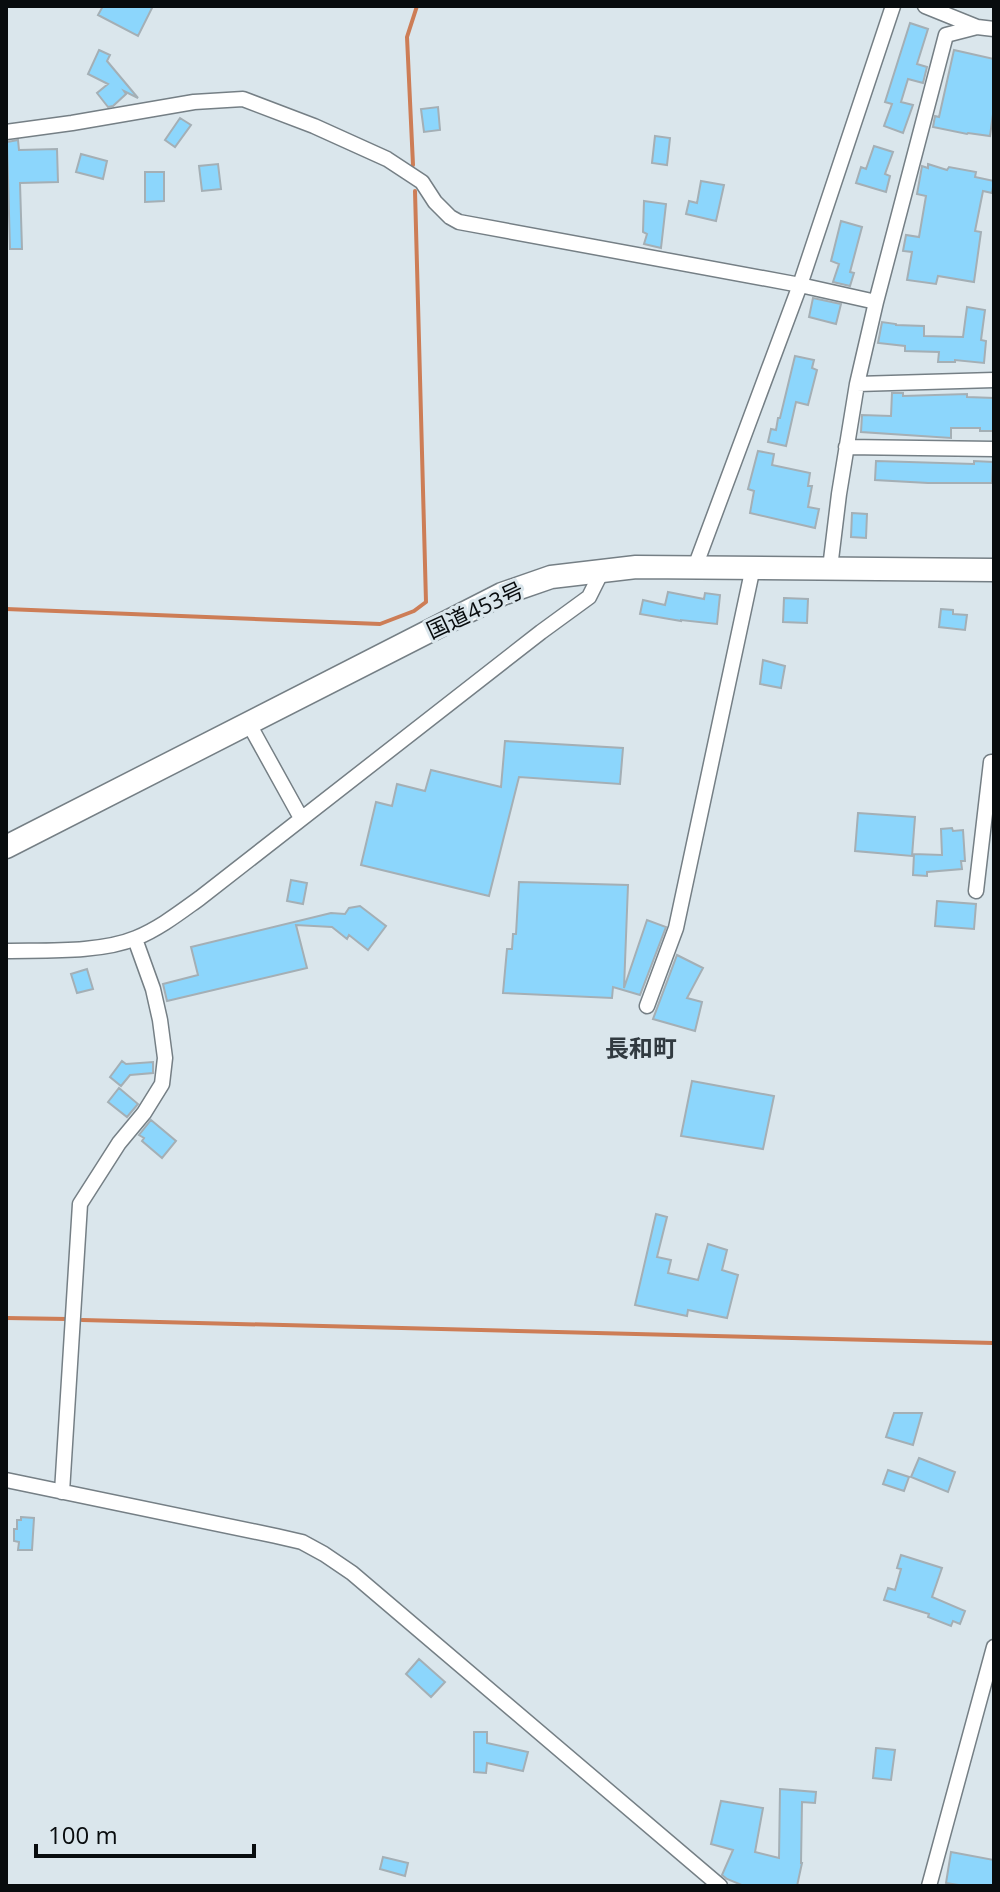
<svg xmlns="http://www.w3.org/2000/svg" width="1000" height="1892" font-family="'Open Sans','Noto Sans JP',sans-serif">
<style>
.lines{fill:none;stroke-linecap:round;stroke-linejoin:round}
.stream{stroke:#cd7d56;stroke-width:4}
.building{fill:#8cd6fc;stroke:#a4afb5;stroke-width:2}
.minor-casing{stroke:#757f85;stroke-width:17}
.highway-casing{stroke:#757f85;stroke-width:25}
.minor{stroke:#fff;stroke-width:14}
.highway{stroke:#fff;stroke-width:22}
.labels{text-anchor:middle;stroke-width:6;stroke-linejoin:round;paint-order:stroke}
.street-label{font-size:22px;fill:#080c0e;stroke:#dae6ec}
.neighbourhood-label{font-size:24px;font-weight:bold;fill:#313a40;stroke:#dae6ec}
</style>
<rect width="100%" height="100%" fill="#dae6ec"/>
<g class="lines">
<path class="stream" d="M413,165L407,37L417,6
M6,609L380,624L414,611L426,602L415,191
M6,1318L68,1319
M82,1320L994,1343"/>
</g>
<path class="building" d="M103,6H153L138,36L98,15Z
M910,23L928,29L917,64L927,67L923,83L908,79L901,102L913,105L903,133L884,126L892,104L885,102Z
M99,50L110,55L107,61L138,98L124,91L126,94L113,106L108,107L97,93L108,84L88,74Z
M954,50L994,59V107L990,136L968,133L967,134L933,127L935,116L939,117Z
M438,107L440,130L424,132L421,109Z
M180,118L191,125L175,147L165,140Z
M655,136L670,138L667,165L652,163Z
M18,140L19,150L57,149L58,182L20,183L22,249H10L7,142Z
M874,146L893,152L885,174L890,176L886,192L856,183L861,167L866,169Z
M81,154L107,161L103,179L76,172Z
M218,164L221,189L202,191L199,166Z
M928,164L947,170L949,167L976,172L975,177L994,181L992,193L983,191L975,231L981,232L974,282L938,276L936,284L907,280L912,252L903,251L906,235L919,237L926,196L917,194L922,166L928,168Z
M145,172H164V201L145,202Z
M701,181L724,185L716,221L686,214L689,201L697,203Z
M644,201L666,204L661,248L644,244L647,234L643,232Z
M841,221L862,227L850,272L854,273L850,286L833,282L839,264L831,261Z
M813,298L841,304L836,324L809,317Z
M967,307L985,310L981,340L986,341L984,363L955,360V362H938L939,352L905,351V346L878,343L882,322L896,324V325L924,326V336L963,337Z
M795,356L814,360L812,368L817,370L808,405L796,402L786,446L768,442L771,429L776,430L778,418H780Z
M892,393H903V396L967,394V397L994,398V431H980V428H951V438L861,432L862,415L891,416Z
M758,451L774,454L772,465L810,473L808,486H812L808,507L819,509L815,528L750,513L754,491L748,489Z
M876,461L974,464V461L993,462L992,483H928L875,480Z
M852,513L867,514L866,538L851,537Z
M668,592L704,599L705,593L720,595L717,624L681,620V621L640,614L643,600L665,605Z
M784,598L808,599L807,623L783,622Z
M941,609L953,610V614L967,615L965,630L939,627Z
M763,660L785,666L781,688L760,684Z
M505,741L623,748L620,784L519,777L489,896L361,865L376,802L392,806L397,784L425,791L431,770L501,787Z
M858,813L915,817L912,856L855,851Z
M952,828L953,831L963,830L965,861H961L962,869L927,872V876L913,875L914,854L942,855L941,829Z
M291,880L307,883L303,904L287,901Z
M519,882L628,885L624,988L647,920L666,927L640,995L613,987L612,998L503,993L507,949H512L513,934H516Z
M937,901L976,904L974,929L935,926Z
M360,906L386,926L368,950L349,935L347,939L332,927L296,925L307,968L167,1001L163,984L198,975L191,947L331,913L345,914L349,908Z
M677,955L703,968L687,998L702,1002L695,1031L653,1019Z
M87,969L93,989L77,993L71,974Z
M122,1061L126,1064L153,1062V1073L130,1075L121,1086L110,1077Z
M692,1081L774,1096L763,1149L681,1136Z
M119,1088L138,1104L127,1117L108,1102Z
M151,1120L176,1141L162,1158L142,1141L144,1138L139,1135Z
M656,1214L667,1217L657,1257L671,1260L668,1273L698,1280L708,1244L727,1250L722,1270L738,1275L727,1318L688,1310L687,1316L635,1305Z
M894,1413H922L913,1445L886,1437Z
M919,1458L955,1472L948,1492L911,1477Z
M888,1470L909,1477L904,1491L883,1484Z
M21,1517L34,1518L32,1550H18L19,1542L14,1541V1529H17V1520H21Z
M901,1555L942,1568L932,1597L965,1611L960,1624L953,1621L951,1626L928,1617L929,1614L884,1600L888,1588L895,1590L901,1569L897,1568Z
M419,1659L445,1682L431,1697L406,1674Z
M474,1732H487V1743L528,1752L523,1771L487,1763L486,1773L474,1772Z
M876,1748L895,1750L891,1780L873,1778Z
M780,1789L816,1792L815,1803L802,1802L801,1863H802L797,1886H744L727,1879L722,1875L733,1850L711,1844L721,1801L763,1808L755,1852L779,1858Z
M951,1852L994,1860V1886H965L946,1883Z
M383,1857L408,1863L405,1876L380,1869Z"/>
<g class="lines">
<defs>
<path id="minor" d="M925,6L977,27L994,29
M6,132L72,123L194,102L243,99L314,126L387,159L422,182L435,202L450,217L459,222L800,285L876,302
M857,384L994,380
M846,447L994,449
M695,567L800,285L893,6
M830,568L839,494L857,384L876,302L946,35L977,27
M249,724L301,818
M976,891L991,762L994,763
M6,951C45,950 100,953 136,938C160,928 179,913 200,898L541,632L589,597L603,569
M647,1006L676,928L753,567
M6,1480L276,1536L302,1542L324,1554L352,1573L720,1886
M62,1492L80,1204L119,1143L144,1113L162,1084L165,1058L160,1020L153,989L135,939
M929,1886L994,1647"/>
<path id="highway" d="M6,847L502,594L551,577L636,567L994,570"/>
</defs>
<use href="#minor" class="minor-casing"/>
<use href="#highway" class="highway-casing"/>
<use href="#minor" class="minor"/>
<use href="#highway" class="highway"/>
</g>
<g class="labels">
<g class="street-label">
<text transform="translate(475 610) rotate(-25)" y="8">国道453号</text>
</g>
<g class="neighbourhood-label">
<text x="641" y="1057">長和町</text>
</g>
</g>
<rect width="1000" height="1892" fill="none" stroke="#080c0e" stroke-width="16"/>
<path d="M36 1844v12h218v-12" fill="none" stroke="#080c0e" stroke-width="4"/>
<text x="48" y="1844" font-size="24" fill="#080c0e" stroke="#dae6ec" stroke-width="6" paint-order="stroke">100 m</text>
</svg>
